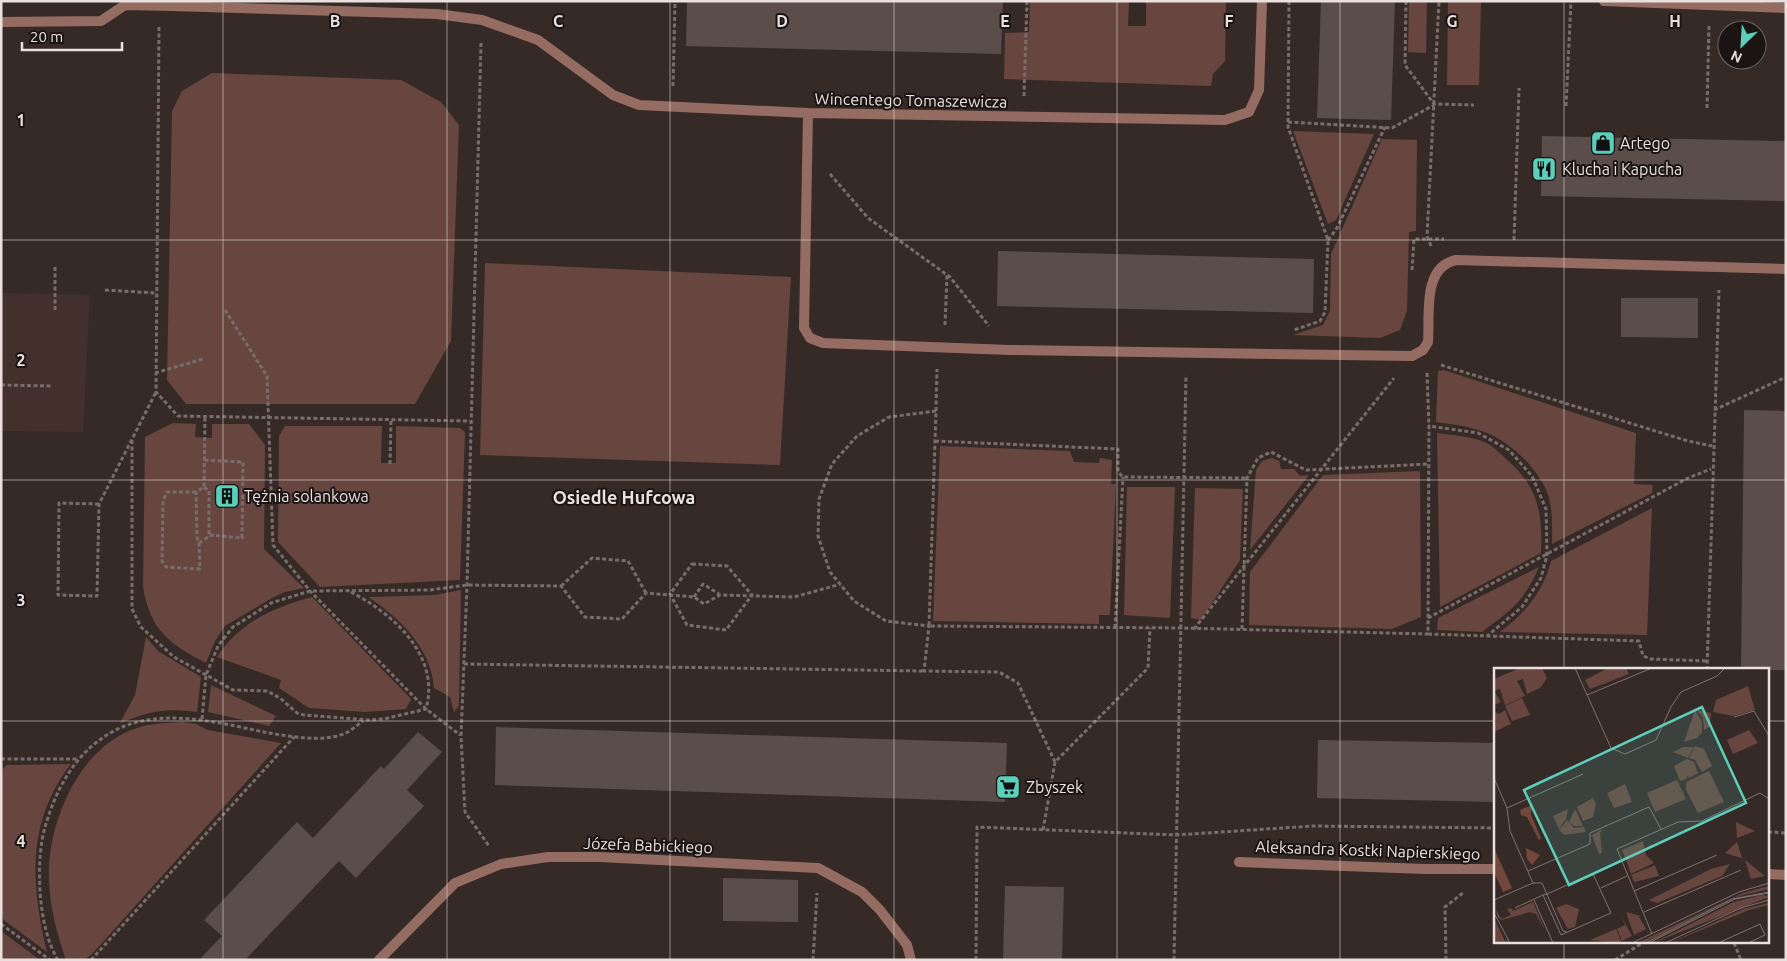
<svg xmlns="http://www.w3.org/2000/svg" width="1787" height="961" font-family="Ubuntu,sans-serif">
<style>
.built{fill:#43302c}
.green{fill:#66463e}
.building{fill:#5b4d4a}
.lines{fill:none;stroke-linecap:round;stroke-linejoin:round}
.path{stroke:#786d6a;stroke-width:3;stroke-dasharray:4 2.5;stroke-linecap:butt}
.service{stroke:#946c61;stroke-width:10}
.minor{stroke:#946c61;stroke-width:10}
.grid{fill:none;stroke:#eae1df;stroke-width:1;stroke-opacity:0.55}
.labels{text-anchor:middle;stroke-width:4;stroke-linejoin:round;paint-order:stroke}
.street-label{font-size:16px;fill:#eae1df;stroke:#1a1413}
.poi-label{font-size:16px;fill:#eae1df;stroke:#1a1413;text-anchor:start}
.neighbourhood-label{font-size:18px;font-weight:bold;fill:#eae1df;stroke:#1a1413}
.inset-road{fill:none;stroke:#7e7371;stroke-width:1}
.view{fill:#5cceba;fill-opacity:0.15;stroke:#5cceba;stroke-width:2.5}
.inset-edge{fill:none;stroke:#eae1df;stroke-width:2.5}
.grid-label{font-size:16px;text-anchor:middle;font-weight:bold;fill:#eae1df;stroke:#1a1413;stroke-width:4;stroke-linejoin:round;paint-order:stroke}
</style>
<rect width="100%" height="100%" fill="#362a27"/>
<path class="built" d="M1,293L90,295L83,432L1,431Z"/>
<path class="green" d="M1030,1H1129L1128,26H1146V1H1226L1225,61L1213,74L1211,86L1004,79L1005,33L1029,32Z
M1409,1H1427L1426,53L1408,52Z
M1448,1H1481L1479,85H1447Z
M212,73L401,80L441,102L459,125L451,341L415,404H186L167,380L172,111L182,91Z
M1293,131L1374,134L1336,220L1328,224Z
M1382,139L1417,140L1416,231L1409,232L1407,311L1400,330L1380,338L1293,335L1323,325L1330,311L1331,254Z
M485,263L791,277L780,465L480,455Z
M1444,370L1636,433L1634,484L1653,485L1652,493L1552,544C1552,528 1553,510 1548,495C1544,483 1536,472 1528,463C1499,432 1476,427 1436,422L1438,371Z
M173,423L196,424L195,437L212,438V424H249L265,445L264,549L304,588L285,592L272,598L225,626L215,641L206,663C169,644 150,630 143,587L145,437Z
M285,426H382L381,463H396V426L460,428L465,432L460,580L320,587L278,542L279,436Z
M1437,433C1452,435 1467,436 1482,441C1490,444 1498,451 1504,457C1537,485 1543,510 1541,553L1440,607Z
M940,446L1070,451L1074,462L1099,463L1100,458L1112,460L1111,484H1116L1110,615H1099V624L933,621Z
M1272,458L1279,461L1281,469H1294L1300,476L1309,475L1250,550L1256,470L1262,461Z
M1420,471L1421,617L1392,629L1249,625L1250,572L1323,475Z
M1127,487H1175L1170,618L1124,615Z
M1195,488L1243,489L1240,560L1201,620L1191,618Z
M1652,508L1647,635L1500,632C1525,613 1543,592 1551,561Z
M1539,567C1524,602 1511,610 1482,632L1437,630L1438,618Z
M461,590L459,706L454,712L450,697L434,688C431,648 400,618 368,597L435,595Z
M312,597L411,699L406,709L365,712L309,708L279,688L281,680L217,657C240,622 272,608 312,597Z
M146,637L158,651L201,677L197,712C164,708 152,711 120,723L135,695Z
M211,685L276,716L269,726L208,712Z
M183,722L196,724L208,730L281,743L94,952L85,960H66C57,934 50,908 49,881C46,825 79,746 137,728C152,723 167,723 183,722Z
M71,764C26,822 31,885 47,952L1,918V770L7,765Z
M1,931L40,960H1Z"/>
<path class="building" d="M687,1H1003L1001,54L686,46Z
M1321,1H1395L1391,120L1317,118Z
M1542,136L1786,141V201L1541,196Z
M998,251L1314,259L1313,313L997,306Z
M1621,298H1698V338L1621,337Z
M1744,410L1786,411V670H1741Z
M496,727L1007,743L1005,802L495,785Z
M418,732L442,752L407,790L424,806L356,878L339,861L245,960H199L222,936L204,920L297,822L313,838L381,766L384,769Z
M1318,740L1496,743V802L1317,798Z
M723,878L798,880V922L723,921Z
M1005,886L1064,887L1062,960H1003Z"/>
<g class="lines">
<path class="path" d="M1289,1L1288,127L1328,240L1325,312L1320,321L1294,330
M1406,1L1405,65L1434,104L1474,105
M159,27L156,392L178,416L470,421
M481,43L467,585L461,736L465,812L489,846
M673,86L675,1
M1024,96L1027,1
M1566,106L1571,1
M1707,108L1709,26
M1288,122L1392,128L1434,105
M830,174L868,218L950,277L989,326
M1328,240L1337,228L1385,127
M1514,240L1519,88
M1431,246L1427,236L1439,1
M55,267V310
M1412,270L1414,239H1444
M105,290L156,293
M225,310L267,376L273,545L310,591L426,709L460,735
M945,325L947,275
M1441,365L1688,441L1712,446
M155,373L203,359
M1427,373L1429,426
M1,385L53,386
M1714,410L1786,377
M936,411L937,369
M132,440V609L141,627L174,657L233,690L267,691L280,698L297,713L304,715L369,720L384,719L426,709C441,654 391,612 347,590
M935,441L1118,449V472L1123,477L1247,478
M390,464L391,420
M204,487L209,491V537
M196,492H167L163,501L162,561L166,567L200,569L199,543L197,538L196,492L204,487L205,417
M99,504L59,503L58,595L97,596L99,504L156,392
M199,543L211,535L242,538L243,462L203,460
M692,564L727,566L752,595L726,630L687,625L670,594Z
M561,586L592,558L628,561L646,593
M694,597L703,584L719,594
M1428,618L1688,478L1711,469
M1115,628L1123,477
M1194,629L1394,378
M1242,629L1247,478L1258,458L1271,452L1306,470L1429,464
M1428,634L1639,641L1643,656L1651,659L1707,661
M464,664L924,671
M1707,670L1719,290
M202,719L206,675L218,646L233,627L271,603L310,591L430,590L467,585L561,586L585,617L622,619L646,593L694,597L704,604L720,595L794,597L841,584
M1,759H78
M1055,762L1018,683L999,672L924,671L929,626L886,621L854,601L830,572L818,536L819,499L832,464L857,436L889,417L936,411L929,626L1181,628L1428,634L1429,426L1478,433L1509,450L1532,476L1546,509L1547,555L1541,578L1522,607L1487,636
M1043,830L1055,762L1148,668L1150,628
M1768,832L1786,833
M1,924L50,960
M1703,942H1734
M1734,943L1741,960
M58,960C38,928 35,862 45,827C55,793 71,760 101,739C150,703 214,722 269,733C294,737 320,742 344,734C351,731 357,725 363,721
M91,960L294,737
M813,960L817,893
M976,960L977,827L1176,835L1313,826L1496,828
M1174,960L1186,375
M1446,960L1445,907L1464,892
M1615,960L1644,942"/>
<path class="service" d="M1604,1L1786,8
M1,22L101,21L125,5L171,6"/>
<path class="minor" d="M171,6L437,14L482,20L538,40L613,95L639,105L808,113L1225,120L1249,112L1259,90L1262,1
M808,113L804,328L810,338L823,343L1010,350L1412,356L1423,350L1428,342C1430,315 1422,267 1456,260L1786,269
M1239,862L1425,869H1496
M1768,874L1786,875
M379,960L455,883L501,864L548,857H599L818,868L862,892L880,910L907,945L911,960"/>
</g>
<path class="grid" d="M223,1V960M447,1V960M670,1V960M894,1V960M1117,1V960M1340,1V960M1564,1V670M1,240H1786M1,480H1786M1,721H1496M1768,721H1786M1564,942V960"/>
<defs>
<symbol id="shop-square" viewBox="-11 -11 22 22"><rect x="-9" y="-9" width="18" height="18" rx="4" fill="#5cceba" stroke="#1a1413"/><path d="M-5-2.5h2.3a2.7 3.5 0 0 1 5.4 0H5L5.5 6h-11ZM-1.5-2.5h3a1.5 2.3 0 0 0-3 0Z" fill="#111"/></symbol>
<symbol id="restaurant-square" viewBox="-11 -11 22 22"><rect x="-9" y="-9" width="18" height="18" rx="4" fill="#5cceba" stroke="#1a1413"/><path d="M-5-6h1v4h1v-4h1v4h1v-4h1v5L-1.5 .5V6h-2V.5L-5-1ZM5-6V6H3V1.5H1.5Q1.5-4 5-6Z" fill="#111"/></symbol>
<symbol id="building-square" viewBox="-11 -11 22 22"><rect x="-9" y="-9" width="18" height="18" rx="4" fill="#5cceba" stroke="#1a1413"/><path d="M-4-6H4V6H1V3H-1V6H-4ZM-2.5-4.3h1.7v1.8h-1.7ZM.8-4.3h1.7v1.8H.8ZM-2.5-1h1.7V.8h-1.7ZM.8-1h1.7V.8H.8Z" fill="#111"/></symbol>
<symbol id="supermarket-square" viewBox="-11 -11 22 22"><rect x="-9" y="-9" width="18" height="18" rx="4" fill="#5cceba" stroke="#1a1413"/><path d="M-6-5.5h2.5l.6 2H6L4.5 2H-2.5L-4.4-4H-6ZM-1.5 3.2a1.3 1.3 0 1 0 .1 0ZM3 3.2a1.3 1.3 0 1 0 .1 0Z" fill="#111"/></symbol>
</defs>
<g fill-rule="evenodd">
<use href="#shop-square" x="1589" y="129" width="28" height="28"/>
<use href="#restaurant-square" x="1530" y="155" width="28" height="28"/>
<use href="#building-square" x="213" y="482" width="28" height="28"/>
<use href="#supermarket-square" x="994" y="773" width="28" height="28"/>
</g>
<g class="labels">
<g class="street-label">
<text transform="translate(911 100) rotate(1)" y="6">Wincentego Tomaszewicza</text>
<text transform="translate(648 845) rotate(2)" y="6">Józefa Babickiego</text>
<text transform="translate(1368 850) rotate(2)" y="6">Aleksandra Kostki Napierskiego</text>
</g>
<g class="poi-label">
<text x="1620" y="149">Artego</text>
<text x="1562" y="175">Klucha i Kapucha</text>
<text x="244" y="502">Tężnia solankowa</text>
<text x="1026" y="793">Zbyszek</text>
</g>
<g class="neighbourhood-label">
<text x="624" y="504">Osiedle Hufcowa</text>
</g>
</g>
<g transform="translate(1494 668)">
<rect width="275" height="275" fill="#362a27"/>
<path d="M26,0H48L53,10L46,20L33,26L29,11L23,13L31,28L11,37L6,21L0,23L7,34L0,37V11ZM114,0H132L135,6L96,21L91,12ZM254,18L261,42L239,48L219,44L222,32ZM28,30L36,47L18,53L11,38ZM11,42L17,56L0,64V44L5,46ZM201,42L208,54V64L203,70L190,74ZM203,42L217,45L216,59L210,62L209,50ZM255,62L264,75L239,86L233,72ZM201,78L210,81L218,98L208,104L201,92L195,90ZM189,79H200L194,90L179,84ZM193,91L200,94L204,105L195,110L192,107L193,111L186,113L180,98ZM215,103L230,134L204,145L192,122V114ZM183,112L192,131L161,144L153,125ZM131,116L138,134L120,140L113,125ZM99,130L102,136L99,149L89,153L83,139ZM74,141L72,151L65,161L59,148ZM81,141L89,158H80L75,154ZM73,152L80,160L90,159L92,164L70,167L65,162ZM242,154L250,158L261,163L243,170ZM108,161L106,165L108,185L105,186L98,167ZM149,173L152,187L160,195L137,206L128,182ZM243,174L248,190H247L231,185ZM251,192L271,208L257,211ZM236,196L228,208L163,235L155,232L217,201ZM161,197L165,208L140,214L137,207ZM275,218V221L242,229L150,275H143L249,225ZM268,227L275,229L159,275L240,234ZM39,234L51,262L42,246L36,244L8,252L4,250L1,241L8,251L17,247L13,241L17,240L19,243ZM275,235V237L255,242L176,275L249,241ZM72,236L85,241L81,259L74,261L62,240ZM132,244L147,248L145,249L152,261L140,267ZM127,248L138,268L128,273L123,261L131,257ZM0,250L11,273L14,272L13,275H0ZM122,261L127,273L123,275L96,272Z" fill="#66463e"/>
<path d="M38,137L37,147L47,170L45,172L33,149L27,147L26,142ZM0,180L18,220L9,224L0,204ZM32,180L46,187L38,197L33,191Z" fill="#72473c"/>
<path class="inset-road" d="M81,0L117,80L131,86L162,72L177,39L187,24L223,8L231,0M93,27L158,0M240,49L260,43L275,68M0,110L13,140L16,163L39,215L0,232M13,140L89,106M34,203L96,176V165L155,139L167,161M39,215H48L69,263L73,264M107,220L133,208M140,223L223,187M40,232L59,275M21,240L49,227L53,226L82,213L99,206L117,245L67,267L49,227M150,244L247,202M0,245L16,275M158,266L123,181L184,154L208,153L266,125L275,131M138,275L245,224L275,215M152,275L238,231L275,224M155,275L241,231L275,225M171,275L247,240L275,232M224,275L266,256L271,267L254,275"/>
<path class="view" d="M208,39L252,135L75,217L30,122Z"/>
<rect width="275" height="275" class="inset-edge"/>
</g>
<g class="grid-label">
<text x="335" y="27">B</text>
<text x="558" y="27">C</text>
<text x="782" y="27">D</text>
<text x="1005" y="27">E</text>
<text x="1229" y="27">F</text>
<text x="1452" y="27">G</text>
<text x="1675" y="27">H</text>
<text x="21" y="126">1</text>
<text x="21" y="366">2</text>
<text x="21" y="606">3</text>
<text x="21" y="847">4</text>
</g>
<rect width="1787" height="961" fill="none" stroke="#eae1df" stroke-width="5"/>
<g transform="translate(1742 45) rotate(205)"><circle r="24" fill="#1a1413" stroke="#6d6665"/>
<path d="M0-4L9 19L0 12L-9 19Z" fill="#5cceba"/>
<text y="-8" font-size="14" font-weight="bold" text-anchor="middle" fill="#eae1df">N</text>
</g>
<path d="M22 42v8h100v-8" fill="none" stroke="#eae1df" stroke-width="2.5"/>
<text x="30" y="42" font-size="15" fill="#eae1df" stroke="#1a1413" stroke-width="4" paint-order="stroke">20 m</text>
</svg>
